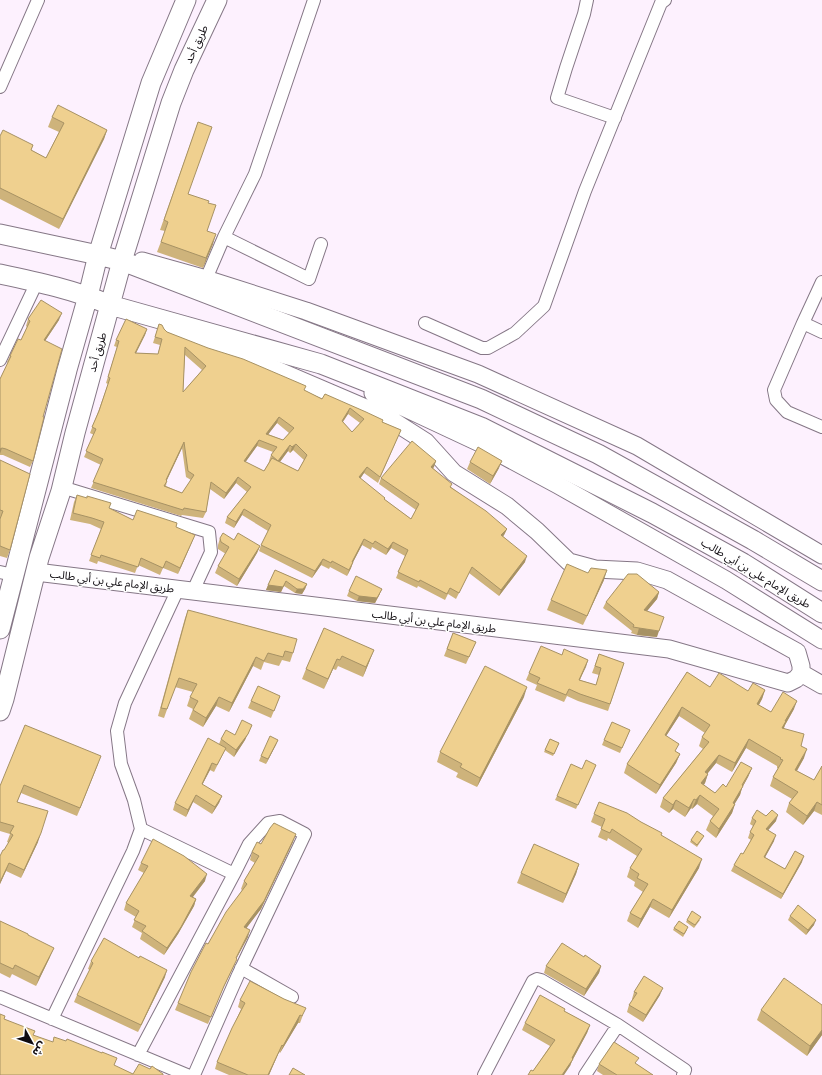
<svg xmlns="http://www.w3.org/2000/svg" width="822" height="1075" font-family="'Source Sans 3','Noto Sans Arabic',sans-serif">
<style>
.lines{fill:none;stroke-linecap:round;stroke-linejoin:round}
.street-casing{stroke:#857786;stroke-width:14}
.secondary-casing{stroke:#857786;stroke-width:19}
.primary-casing{stroke:#857786;stroke-width:21}
.street{stroke:#fff;stroke-width:12}
.secondary{stroke:#fff;stroke-width:17}
.primary{stroke:#fff;stroke-width:19}
.wall{fill:#ceb37b;fill-rule:evenodd}
.shaded-wall{fill:#a79264}
.building{fill:#efd08f;stroke:#a79264;fill-rule:evenodd}
.labels{text-anchor:middle;stroke-width:3;stroke-linejoin:round;paint-order:stroke}
.street-label{font-size:11px;fill:#0f0b10;stroke:#fff}
</style>
<rect width="100%" height="100%" fill="#fdf1fe"/>
<g class="lines">
<defs>
<path id="street" d="M587,0L584,14L566,68L557,98L615,118
M0,87L38,0
M224,237L309,279L321,244
M206,279L224,237L255,174L314,0
M822,282L803,323L822,332
M425,323L482,348H488L515,333L544,306L585,191L661,3L665,0
M803,323L774,390L776,400L787,412L822,427
M0,360L37,282
M61,491L68,489L209,532L211,552L193,591
M0,572L14,575
M241,968L292,997
M0,997L187,1075
M52,1019L133,851L141,829L134,800L121,764L117,731L125,703L178,589
M138,1055L234,874L141,829
M194,1075L238,975L305,834L280,821L268,823L249,844L234,874
M484,1075L533,981L537,979L541,980L618,1025L685,1070L683,1075
M585,1075L618,1025"/>
<path id="secondary" d="M142,261L206,279L306,311L478,374L637,446L822,555
M169,329L209,345L229,351L244,356L368,409L393,421L426,442L454,473L507,506L537,531L569,562L595,569L637,571L667,580L797,652L801,666V673
M373,393L482,444L558,485L726,580L822,640
M36,572L669,649L788,683L796,679L801,673
M801,673L822,685"/>
<path id="primary" d="M0,234L98,255L122,261L481,399L598,454L753,540L822,581
M0,274C38,282 75,290 110,305L321,364L481,427L652,513L743,563L822,613
M0,629L67,370L88,296L98,255L151,83L186,0
M0,711L4,699L39,558L61,491L75,433L122,261L171,103L184,70L217,0"/>
</defs>
<use href="#street" class="street-casing"/>
<use href="#secondary" class="secondary-casing"/>
<use href="#primary" class="primary-casing"/>
<use href="#street" class="street"/>
<use href="#secondary" class="secondary"/>
<use href="#primary" class="primary"/>
</g>
<path class="wall" d="M52,117L107,130L104,139L59,229L0,199V136L33,145L31,150L46,158L59,132L48,127Z
M198,122L188,194L208,203L207,231L213,244L203,268L157,252L165,231L160,230Z
M28,319L59,320L45,341L43,417L33,461L30,467L3,455H0V379L8,363L7,362L10,356L21,340L27,327L26,326Z
M159,324L167,332L304,390L322,399L325,394L382,422L401,430L378,483L364,473L360,479L384,499L411,519L416,510L379,484L381,478L436,461L433,468L451,487L507,529L504,535L503,536L525,562L499,596L469,573L456,599L448,594L445,600L418,586L417,588L396,578L405,556L391,548L386,555L372,547L371,550L362,545L353,562L351,568L347,576L330,567L329,569L321,565L312,578L259,551L261,545L268,531L242,515L234,528L225,523L227,517L247,492L236,483L224,499L210,489L206,512L203,518L182,515L181,516L91,488L101,465L84,457L94,435L90,433L98,412L108,384L106,383L117,347L114,346L116,340L147,329L145,335L136,353L158,354L160,345L153,343ZM185,355L202,370L183,392ZM348,414L360,423L352,432L343,422ZM277,423L289,433L283,440L268,434ZM257,446L273,452L271,455L269,461V462L264,471L245,462ZM182,448L186,477L191,480L182,493L166,486L167,481V480ZM293,450L304,460L298,471L280,462L288,451L290,453Z
M0,460L10,550L7,558L0,556Z
M470,462L499,468L490,484L467,469Z
M77,495L109,508L133,520L176,527L192,542L178,574L163,568L160,575L138,565L135,573L98,561L97,564L89,561L101,529L90,524L70,520L74,502Z
M220,538L234,540L260,546L257,553L237,586L215,573L218,566L226,554L218,549V545Z
M275,570L307,584L305,589L302,594L295,593L284,586L281,592L266,590Z
M604,580L583,625L547,610L551,600Z
M349,591L380,594L375,603L357,601L347,596Z
M659,592L657,599L647,611L657,637L637,635L631,633L632,631L603,608L606,602Z
M188,610L293,653L290,662L282,660L279,666L264,662L261,670L253,666L229,712L216,706L203,727L189,719L193,709L187,706L190,697L193,692L175,687L164,718L158,716L185,618Z
M324,628L370,660L363,677L338,666L336,670L333,669L324,689L302,679L306,669Z
M453,633L476,642L466,664L444,656Z
M599,654L624,663L608,711L578,701L567,696L564,702L535,690L537,685L526,680L529,673L562,655L588,660L580,680L596,685L599,675L592,673Z
M687,672L710,687L748,691L765,690L762,699L759,705L771,712L794,709L785,725L784,728L801,746L804,758L797,771L814,780L822,766V815L814,811L803,825L786,812L789,803L792,799L770,786L773,777L778,768H777V766L746,748L732,772L716,763L708,773L705,783L704,785L715,793L726,787L752,768L748,777L742,788L740,795L734,804H735L732,813L716,838L706,830L710,821L713,816L697,804L692,809L691,808L685,817L673,809L669,813L660,807L663,798L703,749L699,746L702,737L705,733L679,716L666,736L676,752L680,754L676,763L656,794L624,773L627,764Z
M280,696L271,718L248,708L251,701Z
M524,697L477,787L456,777L458,773L437,762L440,752Z
M252,725L245,740L234,757L225,750L214,772L210,770L202,785L222,796L219,803L212,814L193,802L186,817L173,810L175,803L219,744L221,739L235,735Z
M630,730L620,753L602,745L604,740Z
M550,739L559,743L553,756L544,752Z
M278,740L266,764L259,761L261,756Z
M98,764L77,816L21,793L17,802L38,842L21,878L6,871L0,884V856L9,843L7,842L10,834L0,831V786Z
M596,765L576,809L555,800L557,796L582,769Z
M594,814L661,835L699,868L669,918L650,907L638,928L627,921L630,913L643,892L634,886L635,882L627,877L630,868L637,856L608,838L607,841L598,837L602,827L591,822Z
M766,816L776,821L768,830L774,841L765,857L785,869L802,862L781,899L731,871L734,865L743,854L751,840L748,838L750,832L753,826L750,824L752,818Z
M703,838L697,847L690,842L691,840Z
M293,842L261,909L246,928L248,937L236,958L234,966L221,993L208,1024L175,1010L178,1003L208,944L242,890L241,889L244,881L255,863L250,860L252,852L261,844Z
M141,863L205,881L193,897L196,899L194,906L178,934L164,955L140,939L142,933L132,927L136,917L124,910L126,903L144,873L138,870Z
M579,864L576,874L563,903L517,883L521,873Z
M790,916L814,925L806,935L788,920Z
M687,920H700L694,928L686,922Z
M0,921L28,935L50,957L36,986L12,974L10,978L0,973Z
M674,928L687,930L683,937L673,930Z
M584,957L601,966L599,973L584,996L544,973L546,966Z
M91,961L165,977L138,1032L74,1002L77,995L90,970L88,969Z
M634,992L660,995L643,1022L627,1012L629,1005L633,1000L632,999Z
M240,1000L303,1015L300,1023H298L280,1053L279,1052L269,1075H229L215,1069L217,1062L241,1009L238,1007Z
M822,1005V1035L807,1056L757,1020L761,1010Z
M564,1011L590,1025L587,1033L572,1061L570,1066L533,1071L550,1046L522,1030L525,1023Z
M599,1064H636L653,1075H603L597,1071Z"/>
<path class="shaded-wall" d="M107,130L104,139L59,229L63,219Z
M216,234L213,244L203,268L206,258Z
M62,313L59,320L41,347L44,340Z
M147,329L145,335L133,359L135,353Z
M350,408L348,414L339,427L342,421Z
M279,417L277,423L264,440L266,434Z
M259,440L257,446L242,467L244,461Z
M184,442L182,448L164,486L166,480Z
M296,444L293,450L290,453L292,447Z
M290,445L288,451L276,467L278,461Z
M2,448L0,454V449Z
M436,461L434,467L429,473L431,467Z
M502,461L499,468L490,484L493,476Z
M367,467L364,473L357,483L359,477Z
M238,477L236,483L224,499L226,493Z
M244,509L242,515L234,528L236,522Z
M507,529L504,535L499,541L501,535Z
M195,535L192,542L178,574L180,568Z
M364,539L362,545L350,568L352,562Z
M393,542L391,548L386,555L388,549Z
M260,546L257,553L237,586L239,579Z
M527,556L525,562L499,596L501,590Z
M323,559L321,565L312,578L315,571Z
M353,562L351,568L347,576L349,570Z
M607,570L604,580L583,625L587,616Z
M286,581L281,592L266,590L268,585Z
M307,584L305,589L302,594L295,593L297,589Z
M382,589L375,603L357,601L359,596Z
M659,592L657,599L642,617L644,610Z
M639,628L659,631L657,637L637,635Z
M374,650L370,660L363,677L366,667Z
M256,657L253,666L229,712L232,703Z
M337,659L333,669L324,689L328,679Z
M588,660L586,667L576,687L579,680Z
M527,687L524,697L477,787L480,778Z
M765,690L762,699L754,713L757,704Z
M219,697L216,706L203,727L206,718Z
M797,701L794,709L785,725L783,730L779,736L785,721Z
M682,707L679,716L661,744L665,735Z
M252,725L245,740L234,757L236,750Z
M749,739L746,748L732,772L735,763Z
M278,740L276,745L266,764L268,759Z
M807,749L804,758L792,779L795,770Z
M680,754L676,763L656,794L660,785Z
M719,755L716,763L702,780L705,772Z
M101,756L98,764L77,816L80,808Z
M212,763L210,770L199,791L202,784Z
M752,768L748,777L742,788L740,795L730,812L733,803Z
M708,774L705,783L698,792L701,783Z
M196,795L193,802L186,817L188,810Z
M700,795L697,804L692,809L696,800Z
M222,796L219,803L212,814L215,807Z
M694,799L691,808L685,817L689,808Z
M676,800L673,809L669,813L673,805Z
M817,802L814,811L803,825L807,816Z
M735,804L732,813L716,838L719,829Z
M778,815L776,821L764,835L766,829Z
M41,833L38,842L21,878L24,870Z
M296,834L293,842L261,909L242,934L244,927Z
M776,835L774,841L762,863L764,857Z
M804,856L802,862L781,899L783,894Z
M702,859L699,868L669,918L672,910Z
M9,863L6,871L0,884V882Z
M579,864L576,874L563,903L566,894Z
M207,874L205,881L188,903L190,896Z
M196,899L194,906L178,934L164,955L167,948Z
M653,899L650,907L638,928L641,919Z
M816,920L814,925L806,935L808,930Z
M250,930L248,937L233,965L236,958Z
M54,948L50,957L36,986L39,977Z
M601,966L599,973L584,996L586,989Z
M167,970L165,977L138,1032L141,1025Z
M663,988L660,995L643,1022L646,1015Z
M300,1015L298,1023L280,1053L283,1046Z
M590,1025L587,1033L572,1061L570,1066L564,1075H562Z
M822,1030V1035L807,1056L810,1046Z
M282,1045L279,1052L269,1075H268Z"/>
<path class="building" d="M58,105L107,130L63,219L0,188V136L3,130L33,145L31,150L46,158L64,123L52,117Z
M198,122L212,127L188,194L209,201L208,203L216,205L207,231L216,234L206,258L161,242L168,222L164,220Z
M41,300L62,313L44,340L62,349L43,417H44L33,461L6,449L2,448L0,449V379L11,356H10L18,339L21,340L30,321L28,319Z
M126,319L147,329L135,353L158,354L162,339L155,337L159,324L162,325L164,329L167,332L208,348L243,359L306,386L304,390L322,399L325,394L366,412L383,420L382,422L401,430L380,477L367,467L359,477L385,498L384,499L411,519L419,504L381,478L412,441L436,461L431,467L452,484L450,487L486,511L507,529L501,535L527,556L501,590L472,567L459,593L450,588L447,594L420,580L419,582L398,572L408,550L393,542L388,549L375,541L373,544L364,539L352,562H353L349,570L332,561L331,563L323,559L315,571L261,545L271,525L244,509L236,522L227,517L251,487L238,477L226,493L211,482L206,512L184,508L183,510L93,482L103,459L86,451L96,429L92,427L99,411L110,378L108,377L119,341L116,340ZM185,347L206,366L183,392ZM350,408L364,419L352,432L342,421ZM279,417L294,428L283,440L266,434ZM259,440L277,447L271,455L278,461L290,445L292,447L296,444L307,455L298,471L272,458L264,471L244,461ZM184,442L188,471L194,475L182,493L164,486L167,481L166,480Z
M478,447L502,461L493,476L470,462Z
M0,460L30,474L10,550L0,546V519L3,511L0,510Z
M77,495L87,498V496L111,503L109,508L133,520L137,510L177,523L176,527L195,535L180,568L166,561L163,568L141,558L138,567L101,555L100,558L91,555L104,522L92,518L73,513Z
M223,533L234,540L238,533L260,546L239,579L218,566L229,547L221,542L220,538Z
M567,564L588,573L591,568L607,570L587,616L551,600Z
M275,570L307,584L303,589H297L286,581L283,587L268,585Z
M628,574H637L659,592L644,610L664,617L659,631L639,628L633,627L634,625L606,602Z
M356,576L382,589L377,598L359,596L349,591Z
M188,610L297,639L293,653L285,651L283,657L268,653L264,661L256,657L232,703L219,697L206,718L193,710L198,701L190,697L197,684L179,678L167,709L161,708Z
M324,628L374,650L366,667L342,656L340,660L337,659L328,679L306,669Z
M453,633L476,642L469,657L447,649Z
M541,646L562,655L564,649L588,660L579,680L596,685L601,668L595,666L599,654L624,663L610,704L580,694L569,689L566,695L537,683L540,678L529,673Z
M485,666L527,687L480,778L460,767L462,764L440,752Z
M687,672L710,687L719,673L748,691L753,683L765,690L757,704L771,712L783,692L797,701L785,721H786L782,728L804,734L801,746L807,749L795,770L814,780L822,766V805L817,802L807,816L789,803L798,792L773,777L783,760L780,759L781,758L749,739L735,763L719,755L705,772L708,774L701,783L715,793L723,784L726,787L741,762L752,768L742,785L743,786L733,803L735,804L719,829L710,821L719,809L700,795L696,800L694,799L689,808L676,800L673,805L663,798L709,742L702,737L710,725L682,707L665,735L679,744L675,751L680,754L660,785L627,764Z
M258,686L280,696L274,711L251,701Z
M242,720L252,725L248,734L236,750L221,739L226,730L235,735Z
M612,722L630,730L622,748L604,740Z
M25,725L101,756L80,808L24,785L17,802L48,811L41,833L24,870L9,863L0,882V856L3,850H4L13,835L10,833L14,826L0,822V786Z
M270,736L278,740L268,759L261,756Z
M208,738L226,748L217,765L212,763L202,784L222,796L215,807L196,795L188,810L175,803Z
M550,739L559,743L554,754L545,750Z
M586,760L596,765L578,805L557,796L571,764L582,769Z
M599,802L627,813L641,822L662,833L661,835L702,859L672,910L653,899L641,919L630,913L648,884L637,878L639,874L630,868L642,849L612,829L610,833L601,829L605,819L594,814Z
M757,810L766,816L772,810L778,815L766,829L776,835L764,857L785,869L795,851L804,856L783,894L734,865L741,853L743,854L754,835L750,832L756,821L752,818Z
M274,823L296,834L264,901L244,927L250,930L236,958L237,959L224,986L211,1017L178,1003L191,972L206,943L208,944L226,912L247,884L244,881L259,856L252,852L257,842L261,844L270,828Z
M697,831L704,836L697,845L691,840Z
M153,839L184,856L207,874L190,896L196,899L181,927L167,948L142,931L146,926L134,920L139,911L126,903L148,866L141,863Z
M534,844L579,864L566,894L521,873Z
M798,905L816,920L808,930L790,916Z
M692,911L701,917L695,925L687,920Z
M0,921L28,934V935L54,948L39,977L15,965L13,969L0,963Z
M679,921L688,927L684,934L674,928Z
M104,938L139,958L140,956L167,970L141,1025L77,995L93,963L91,961Z
M562,943L584,957L585,955L601,966L586,989L546,966Z
M644,976L663,988L646,1015L629,1005L637,993L634,992Z
M784,978L822,1005V1030L810,1046L761,1010Z
M250,981L284,999L306,1008L302,1016L300,1015L283,1046L282,1045L268,1075H248L217,1062L232,1028L245,1003L240,1000Z
M540,995L565,1009L564,1011L590,1025L572,1058L573,1059L562,1075H528L531,1070L533,1071L555,1040L525,1023Z
M0,1014L5,1016L4,1019L35,1031L33,1035L53,1042L54,1037L66,1041L67,1039L102,1053V1052L117,1058L114,1065L133,1074L139,1064L150,1069L152,1066L163,1074V1075H0Z
M614,1042L639,1058L635,1063L653,1075H617L599,1064Z
M293,1068L305,1075H289Z"/>
<g class="labels">
<g class="street-label">
<text transform="translate(196 44) rotate(-65)" y="4">طريق أحد</text>
<text transform="translate(97 352) rotate(-74)" y="4">طريق أحد</text>
<text transform="translate(756 573) rotate(31)" y="4">طريق الإمام علي بن أبي طالب</text>
<text transform="translate(112 581) rotate(7)" y="4">طريق الإمام علي بن أبي طالب</text>
<text transform="translate(434 621) rotate(7)" y="4">طريق الإمام علي بن أبي طالب</text>
</g>
</g>
<g transform="translate(32 1043) rotate(130)" stroke="#ffffff" stroke-width="3" paint-order="stroke">
<path d="M0-3L7 15L0 10L-7 15Z" fill="#0f0b10"/>
<text y="-6" font-size="11" font-weight="bold" text-anchor="middle" fill="#0f0b10">ش</text>
</g>
</svg>
